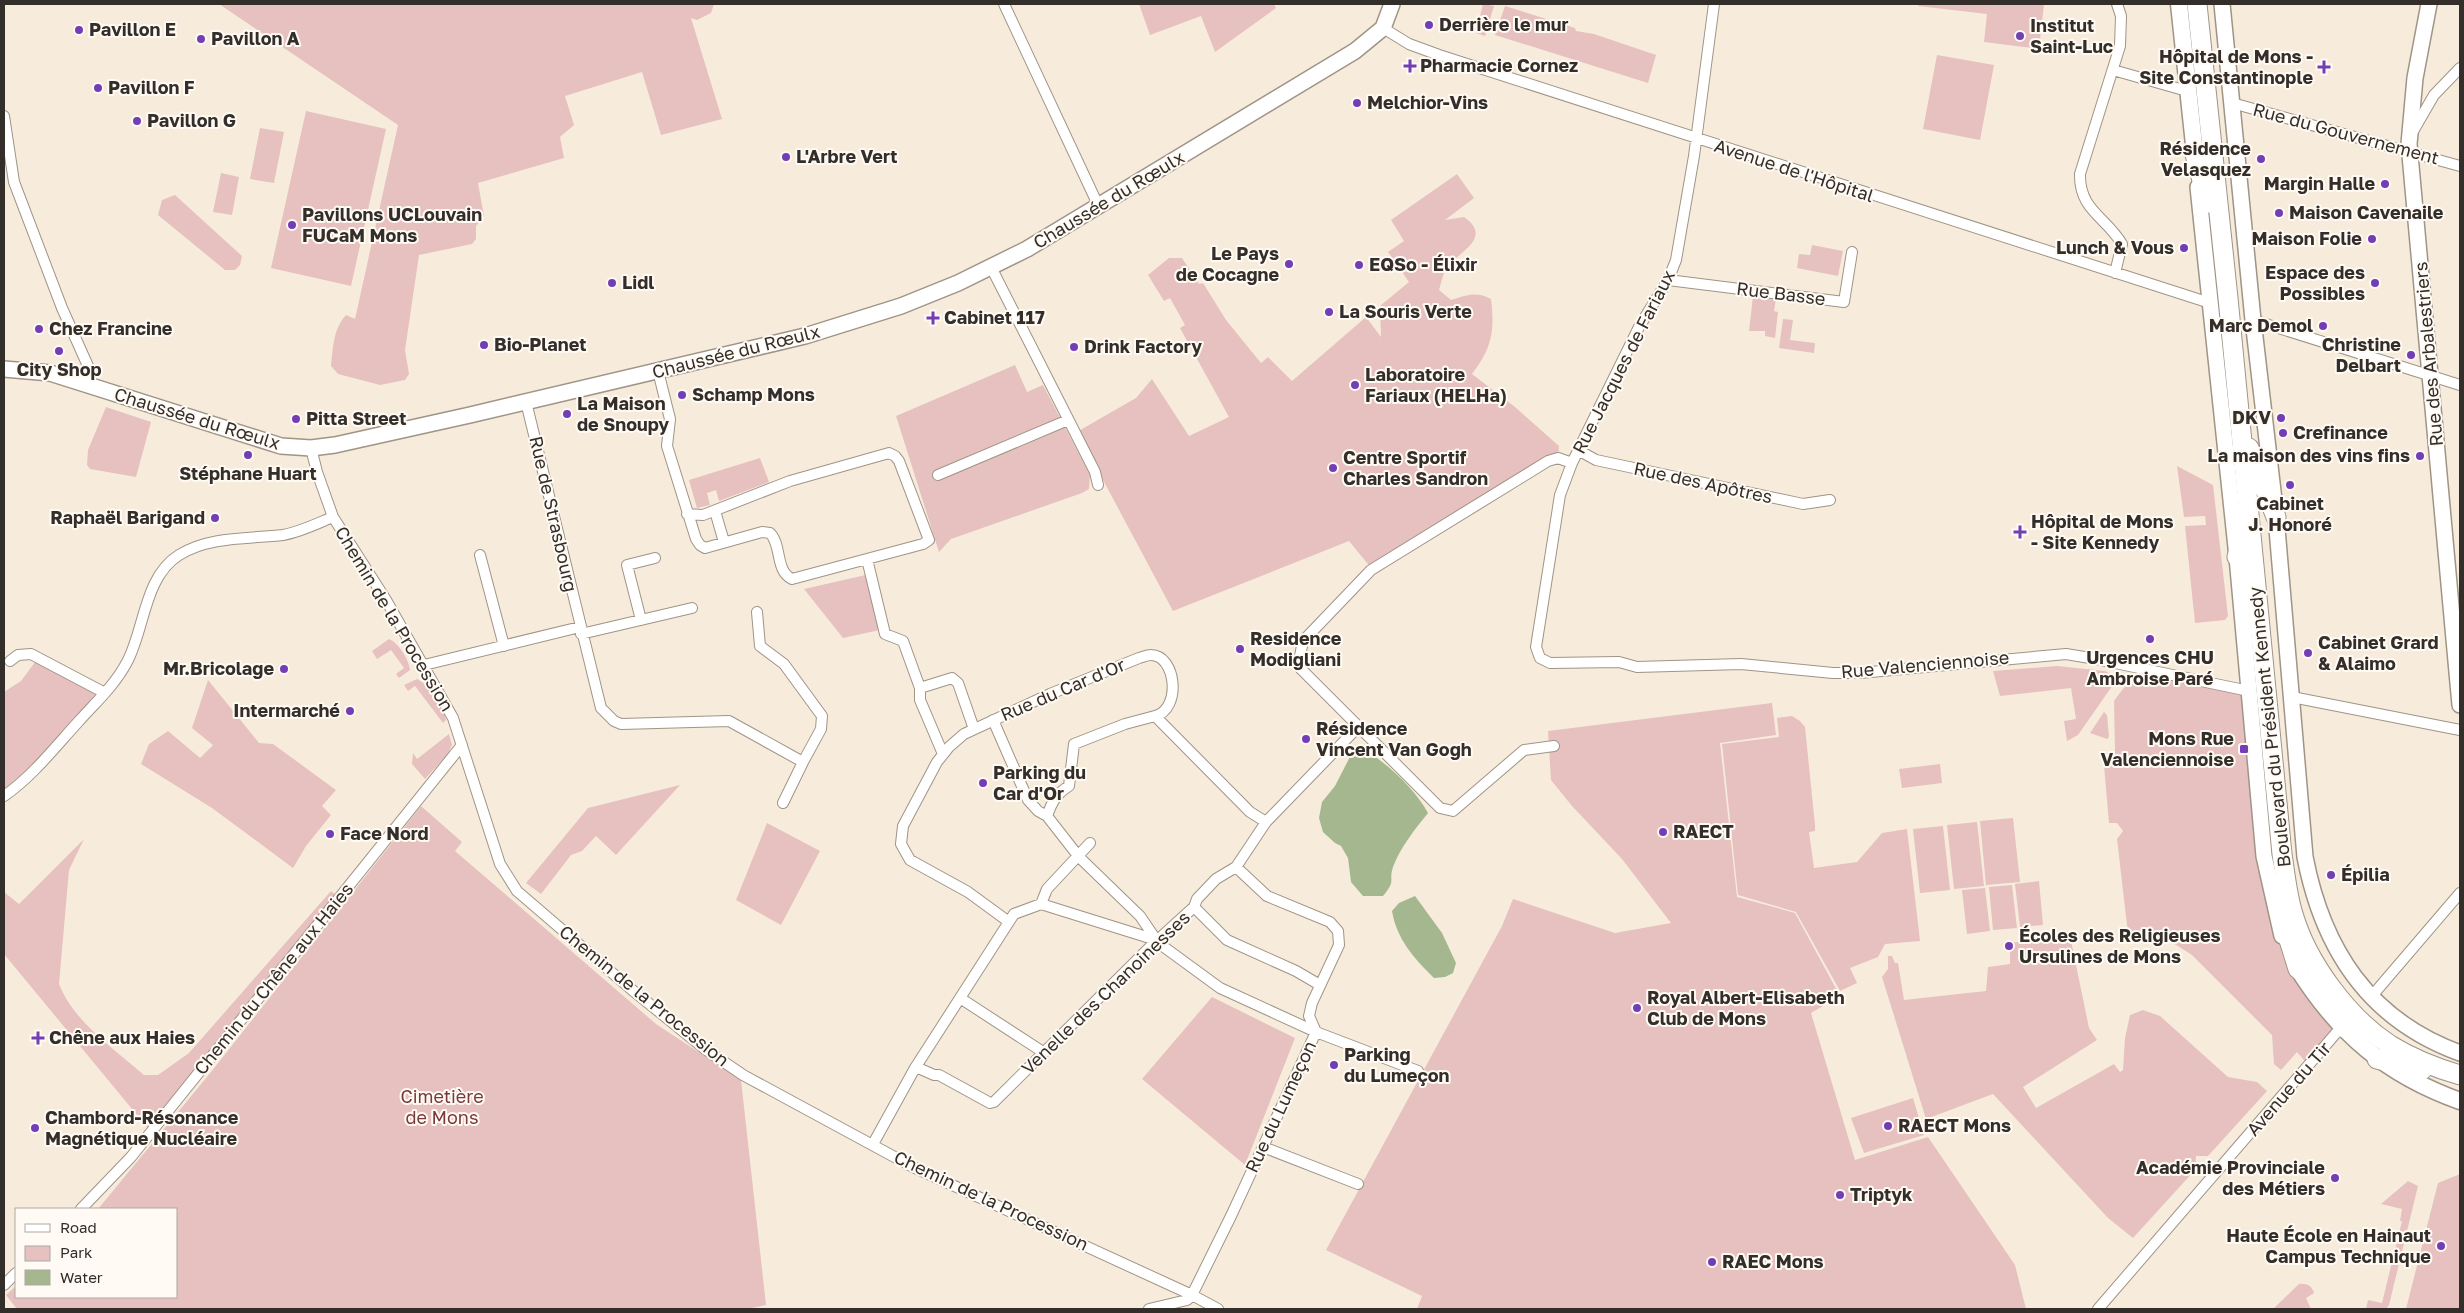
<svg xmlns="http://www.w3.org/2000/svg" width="2464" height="1313" font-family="'Golos Text',sans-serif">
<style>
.green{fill:#e6c1bf}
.water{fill:#a4b78e}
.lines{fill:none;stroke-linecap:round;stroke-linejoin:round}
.street-casing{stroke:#9f9486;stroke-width:12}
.secondary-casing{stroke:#9f9486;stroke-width:18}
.primary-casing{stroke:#9f9486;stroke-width:19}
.highway-casing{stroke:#9f9486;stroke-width:21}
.street{stroke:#fff;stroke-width:10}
.secondary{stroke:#fff;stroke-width:15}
.primary{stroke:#fff;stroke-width:16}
.highway{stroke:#fff;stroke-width:19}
.poi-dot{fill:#733eb5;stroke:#fffaf4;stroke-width:2}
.labels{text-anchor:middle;stroke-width:4;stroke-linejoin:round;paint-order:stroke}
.poi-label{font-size:18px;font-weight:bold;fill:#332e29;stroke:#fffaf4;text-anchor:start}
.street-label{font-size:18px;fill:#332e29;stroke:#fffaf4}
.park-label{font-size:18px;fill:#7a3939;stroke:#fffaf4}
</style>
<rect width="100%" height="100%" fill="#f7ecdc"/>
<path class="green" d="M219,4H714L711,13L697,20L691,18L722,119L661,135L642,72L565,96L574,125L560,137L564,158L478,183L484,216L476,226V239L472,244L419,255L405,350L409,374L405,380L380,385L338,374L331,366C333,349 333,329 346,315L355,319L398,125Z
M1139,4H1274L1276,8L1215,52L1201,16L1150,35Z
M1483,4L1494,6L1485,36L1476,33Z
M1919,4H2044L2039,49L1984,42L1987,14L1918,6Z
M1505,6L1575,28L1576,31L1594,34L1656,55L1648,83L1495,35Z
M1937,55L1994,65L1980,140L1923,129Z
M306,111L386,129L351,286L271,268Z
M260,128L284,132L274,183L250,179Z
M221,173L239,177L232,215L213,212Z
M1457,174L1474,198L1445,220L1464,217C1496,239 1453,254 1445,271C1442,277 1441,284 1439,290L1451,300C1466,295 1477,291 1491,299C1495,331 1492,348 1472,374L1515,407L1559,446L1558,458L1376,574L1349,541L1173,611L1102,478L1095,472L1075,433L1136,398L1152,379L1189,436L1229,417L1180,328L1185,325L1170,298L1164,301L1148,275L1169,258H1182L1199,284L1203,283L1226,320L1261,363L1268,357L1292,381L1366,317L1381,337L1380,306L1409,282L1388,252L1404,241L1391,220Z
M175,195L242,256L240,265L235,270H225L158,215L162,200Z
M1812,245L1843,251L1838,276L1797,268L1799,254L1810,255Z
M1753,296L1776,299L1774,311L1778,312L1775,338L1765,336V331H1749Z
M1783,319L1793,320L1790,340L1815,343L1814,353L1779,348Z
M1015,365L1027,392L1043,385L1090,475L1089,489L1082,493L951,539L939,552L896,416Z
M106,407L151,422L136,477L90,469L87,465L88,450Z
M760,458L769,482L719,501L716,490L707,493L710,505L697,508L689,480Z
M2177,466L2213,485L2228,616L2225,620L2195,623L2185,526L2206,525L2205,516L2184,517Z
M870,574L889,628L843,638L804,589Z
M389,639C399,643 409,660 410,670L399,678L396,674L404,668L391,650L377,659L372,651Z
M38,658L105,693L4,796V692L21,681Z
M2057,666L2105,671L2114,676L2115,682L2078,735L2067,741L2064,721L2076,719L2071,688L2000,696L1993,671Z
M2157,671L2243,690L2276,935L2293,972L2337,1032L2309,1066L2297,1052L2281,1070L2274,1064L2272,1035L2192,955L2173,943L2143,938L2129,942L2117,839L2123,831L2117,823H2109L2103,754L2115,753L2114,701C2126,684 2137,669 2158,686Z
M417,679C429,684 443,707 446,720L443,723L415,686L408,691L404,685Z
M208,680L259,743L273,744L336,790L322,806L331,815L306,846L293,868L212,808L141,764L149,744L168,731L200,758L213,745L192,728Z
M1772,703L1776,735L1720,743L1737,897L1795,913L1840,996L1811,1013L1855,1160L1928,1137L2015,1265L2026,1309H1417L1422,1296L1326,1250L1502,926L1513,899L1615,933L1671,923L1622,859L1572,806L1551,780L1548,731Z
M2104,712L2107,715L2109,737L2107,739L2090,733Z
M1792,716L1800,721L1805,727L1815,825V831L1809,832L1814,868L1857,862L1882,833L1907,829L1920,941L1885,944L1878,957L1850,968L1857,983L1840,991L1796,912L1738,895L1722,744L1779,737L1777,718Z
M449,734L452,745L448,754L425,779L412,764L413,753L417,759Z
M1940,764L1942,783L1902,788L1899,769Z
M680,785L616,855L596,836L582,851L571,855L541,894L526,883L588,808Z
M421,806L462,842L455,851L656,1024L741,1080L766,1305L747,1309H17L6,1295L16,1286V1297H176V1209H98L211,1072Z
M2013,818L2020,882L1986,885L1980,821Z
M1977,822L1984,886L1954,889L1947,825Z
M767,823L820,851L781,925L736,900Z
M1943,826L1950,890L1920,893L1913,829Z
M84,839L69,870L59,984C74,1022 114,1049 144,1075H158L189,1053L331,891L340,898L151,1132L4,954V892L19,904Z
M2039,881L2043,925L2020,927L2015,884Z
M2012,885L2017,928L1993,930L1989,887Z
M1985,888L1990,931L1967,934L1962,890Z
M2064,931H2069L2089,1028L2097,1040L2023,1087L2036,1108L2114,1064L2120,1072L2123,1070L2125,1038L2130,1015L2143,1010L2160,1016L2228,1077L2257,1082L2267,1091L2208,1156H2196L2195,1170L2133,1238L2108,1218L1993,1094L1926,1119L1882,977L1888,969V956H1892L1895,963H1898L1904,1000L1986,991L1988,967L2010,964V943L2064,936Z
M1212,997L1295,1038L1245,1165L1142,1079Z
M1913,1098L1924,1135L1864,1153L1851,1118Z
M2460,1174V1309H2406L2438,1183Z
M2408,1181L2418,1186L2389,1305L2386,1309H2366L2368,1300L2382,1303L2402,1221H2400L2402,1209L2381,1204Z
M2299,1284C2307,1283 2312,1286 2314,1293L2306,1298L2311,1309H2273Z"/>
<path class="water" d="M1356,745C1383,759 1413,786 1428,813C1415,829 1400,848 1393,867C1388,882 1397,879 1383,896H1363L1351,882L1348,858L1341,846L1335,843L1323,832L1319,818L1322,802L1335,786Z
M1415,896L1442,933L1456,963L1453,973L1445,977L1434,978C1414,958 1397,940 1392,911L1399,903Z"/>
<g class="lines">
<defs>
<path id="street" d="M1004,4L1099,207
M1714,4L1694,156L1676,260L1668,280L1639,327L1572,463L1560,495L1536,647L1540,658L1550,663L1619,662L1637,667L1741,664L1833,673H1860L2066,654L2096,659L2249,691
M1383,28L1409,44L1439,55L2210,303
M2113,70L2180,89H2188
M2232,103L2460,166
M4,116L14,182L62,308L88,366V385
M2412,133L2434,95L2460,68
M991,267L1095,472L1098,485
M2115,273L2122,244C2106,217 2079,210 2080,174L2120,46L2121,16L2117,4
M1668,280L1844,302L1852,252
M2253,320L2460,385
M658,371L670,419L667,446L696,539L700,545L705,548L762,532L770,533C782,545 775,571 792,579L923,544L929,540L899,461L895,456L889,453L790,481L703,515L687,514
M526,402L601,708L614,721L621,724L729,721L803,762L821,729L822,716L784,664L760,646L757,612
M311,448L317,472L333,517L386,600L453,718L500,864L517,891L631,989L705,1049L743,1075L913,1167L1192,1295L1218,1309
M1578,450L1596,460L1803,504L1830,500
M938,475L1068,420
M715,511L724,542
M480,555L504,646
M867,559L885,634L903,641L920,688
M641,620L627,565L655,558
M581,634L692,608
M10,661L18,655L31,654L105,693
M424,665L580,627
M2292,697L2460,730
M993,720L1028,800L1038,811L1047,816
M1554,746L1524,750L1453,811L1440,808L1298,666L1303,641L1371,570L1548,461L1558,458L1572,463
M943,754L920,700V688L952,678L958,683L974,729
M4,796C32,777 56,746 79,721C96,702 115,685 127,662C145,628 144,577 179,555C209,536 248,539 283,535C300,532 316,524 333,517
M783,803L803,762
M1236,867L1267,896L1330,922L1338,931L1339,945L1312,1003L1309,1016L1316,1032L1418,1071
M1041,904L1047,889L1090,843
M1194,907L1227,940L1296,971L1320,985
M1009,922L968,892L910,860L901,844L903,826L937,762L949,747L964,734L1050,694L1139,658C1143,657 1147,655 1151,655C1176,655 1182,709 1155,716
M1157,941L1140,916L1079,857L1047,816C1052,802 1056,794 1069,786L1074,744L1125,724L1155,716L1250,812L1266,822
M2371,997L2460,893
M960,998L1043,1052
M916,1067L934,1075H939L990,1103L994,1102L1150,947L1194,907L1197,899L1216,879L1236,867L1266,822L1358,727
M873,1144L915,1068L1014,914L1041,904L1153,939L1220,988L1316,1032L1231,1216L1192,1295L1187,1300L1149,1309
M1263,1147L1358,1184
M81,1209L131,1157L462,745
M4,1285L16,1273
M2098,1309L2337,1032L2344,1031"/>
<path id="secondary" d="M2222,4L2253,320L2276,517L2305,857C2323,950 2369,1020 2460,1053
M2429,4L2415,78L2409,144L2460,705
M2198,187L2237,557L2264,856L2282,936
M4,369L50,373L281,446L311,448L335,445L470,415L805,336L901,306L958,283L1027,249L1355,51L1383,28L1392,4"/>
<path id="primary" d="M2179,4L2195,154
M2298,969C2339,1034 2387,1075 2460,1101"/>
<path id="highway" d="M2197,4L2228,298L2282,854C2285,873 2287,895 2293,914C2307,962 2347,1017 2390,1045C2411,1058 2436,1068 2460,1075
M2195,154L2208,203
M2249,448L2276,517
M2237,557L2245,524
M2284,924L2298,969
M2377,1059L2422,1070"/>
</defs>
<use href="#street" class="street-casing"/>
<use href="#secondary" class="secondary-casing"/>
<use href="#primary" class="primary-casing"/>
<use href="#highway" class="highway-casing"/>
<use href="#street" class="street"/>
<use href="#secondary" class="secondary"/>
<use href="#primary" class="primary"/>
<use href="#highway" class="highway"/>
</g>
<g class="poi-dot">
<circle cx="1429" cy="25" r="5"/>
<circle cx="79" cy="30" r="5"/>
<circle cx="2020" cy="36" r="5"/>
<circle cx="201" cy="39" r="5"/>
<path d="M1407.5 58.5h5v5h5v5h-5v5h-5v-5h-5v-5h5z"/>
<path d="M2321.5 59.5h5v5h5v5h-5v5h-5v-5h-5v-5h5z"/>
<circle cx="98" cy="88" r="5"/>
<circle cx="1357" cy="103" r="5"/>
<circle cx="137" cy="121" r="5"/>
<circle cx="786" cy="157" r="5"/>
<circle cx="2261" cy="159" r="5"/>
<circle cx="2385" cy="184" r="5"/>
<circle cx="2279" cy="213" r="5"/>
<circle cx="292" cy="225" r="5"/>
<circle cx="2372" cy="239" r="5"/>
<circle cx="2184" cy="248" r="5"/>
<circle cx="1289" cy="264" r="5"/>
<circle cx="1359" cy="265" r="5"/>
<circle cx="612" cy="283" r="5"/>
<circle cx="2375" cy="283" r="5"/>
<circle cx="1329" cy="312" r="5"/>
<path d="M930.5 310.5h5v5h5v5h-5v5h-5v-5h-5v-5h5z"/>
<circle cx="2323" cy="326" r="5"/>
<circle cx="39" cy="329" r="5"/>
<circle cx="484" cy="345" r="5"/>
<circle cx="1074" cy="347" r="5"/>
<circle cx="59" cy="351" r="5"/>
<circle cx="2411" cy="355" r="5"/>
<circle cx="1355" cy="385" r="5"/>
<circle cx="682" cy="395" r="5"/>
<circle cx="567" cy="414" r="5"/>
<circle cx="2281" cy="418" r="5"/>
<circle cx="296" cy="419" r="5"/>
<circle cx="2283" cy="433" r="5"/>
<circle cx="248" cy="455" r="5"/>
<circle cx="2420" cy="456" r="5"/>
<circle cx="1333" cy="468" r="5"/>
<circle cx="2290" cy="485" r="5"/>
<circle cx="215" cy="518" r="5"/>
<path d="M2017.5 524.5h5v5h5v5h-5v5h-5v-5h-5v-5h5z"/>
<circle cx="2150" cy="639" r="5"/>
<circle cx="1240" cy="649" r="5"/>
<circle cx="2308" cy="653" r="5"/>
<circle cx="284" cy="669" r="5"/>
<circle cx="350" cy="711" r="5"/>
<circle cx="1306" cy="739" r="5"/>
<rect x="2239" y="744" width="10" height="10" rx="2.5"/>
<circle cx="983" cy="783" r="5"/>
<circle cx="1663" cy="832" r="5"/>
<circle cx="330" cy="834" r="5"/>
<circle cx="2331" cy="875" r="5"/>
<circle cx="2009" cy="946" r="5"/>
<circle cx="1637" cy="1008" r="5"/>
<path d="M35.5 1030.5h5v5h5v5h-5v5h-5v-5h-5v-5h5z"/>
<circle cx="1334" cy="1065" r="5"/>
<circle cx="1888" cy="1126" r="5"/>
<circle cx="35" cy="1128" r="5"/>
<circle cx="2335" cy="1178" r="5"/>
<circle cx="1840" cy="1195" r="5"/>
<circle cx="2441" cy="1246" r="5"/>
<circle cx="1712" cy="1262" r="5"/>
</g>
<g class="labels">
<g class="poi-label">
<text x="1439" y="31">Derrière le mur</text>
<text x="2030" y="32">Institut<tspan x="2030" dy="21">Saint-Luc</tspan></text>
<text x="89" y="36">Pavillon E</text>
<text x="211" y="45">Pavillon A</text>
<text x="2313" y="63" text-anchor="end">Hôpital de Mons -<tspan x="2313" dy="21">Site Constantinople</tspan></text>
<text x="1420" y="72">Pharmacie Cornez</text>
<text x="108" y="94">Pavillon F</text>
<text x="1367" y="109">Melchior-Vins</text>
<text x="147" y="127">Pavillon G</text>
<text x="2251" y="155" text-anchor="end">Résidence<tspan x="2251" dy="21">Velasquez</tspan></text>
<text x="796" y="163">L'Arbre Vert</text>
<text x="2375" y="190" text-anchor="end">Margin Halle</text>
<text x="2289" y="219">Maison Cavenaile</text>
<text x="302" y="221">Pavillons UCLouvain<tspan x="302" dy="21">FUCaM Mons</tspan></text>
<text x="2362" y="245" text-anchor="end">Maison Folie</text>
<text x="2174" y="254" text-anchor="end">Lunch &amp; Vous</text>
<text x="1279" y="260" text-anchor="end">Le Pays<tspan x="1279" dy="21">de Cocagne</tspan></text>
<text x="1369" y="271">EQSo - Élixir</text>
<text x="2365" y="279" text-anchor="end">Espace des<tspan x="2365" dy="21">Possibles</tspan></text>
<text x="622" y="289">Lidl</text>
<text x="1339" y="318">La Souris Verte</text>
<text x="944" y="324">Cabinet 117</text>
<text x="2313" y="332" text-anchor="end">Marc Demol</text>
<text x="49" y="335">Chez Francine</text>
<text x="494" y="351">Bio-Planet</text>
<text x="2401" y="351" text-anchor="end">Christine<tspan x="2401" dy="21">Delbart</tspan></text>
<text x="1084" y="353">Drink Factory</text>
<text x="59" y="376" text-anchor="middle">City Shop</text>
<text x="1365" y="381">Laboratoire<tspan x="1365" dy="21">Fariaux (HELHa)</tspan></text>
<text x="692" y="401">Schamp Mons</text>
<text x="577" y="410">La Maison<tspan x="577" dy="21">de Snoupy</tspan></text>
<text x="2271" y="424" text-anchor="end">DKV</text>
<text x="306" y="425">Pitta Street</text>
<text x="2293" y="439">Crefinance</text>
<text x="2410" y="462" text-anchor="end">La maison des vins fins</text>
<text x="1343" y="464">Centre Sportif<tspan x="1343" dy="21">Charles Sandron</tspan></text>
<text x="248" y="480" text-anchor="middle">Stéphane Huart</text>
<text x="2290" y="510" text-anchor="middle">Cabinet<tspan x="2290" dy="21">J. Honoré</tspan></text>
<text x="205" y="524" text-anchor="end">Raphaël Barigand</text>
<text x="2031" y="528">Hôpital de Mons<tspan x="2031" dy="21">- Site Kennedy</tspan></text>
<text x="1250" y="645">Residence<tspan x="1250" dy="21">Modigliani</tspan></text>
<text x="2318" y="649">Cabinet Grard<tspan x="2318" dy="21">&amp; Alaimo</tspan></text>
<text x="2150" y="664" text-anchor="middle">Urgences CHU<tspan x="2150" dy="21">Ambroise Paré</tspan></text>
<text x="274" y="675" text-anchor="end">Mr.Bricolage</text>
<text x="340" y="717" text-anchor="end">Intermarché</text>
<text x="1316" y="735">Résidence<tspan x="1316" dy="21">Vincent Van Gogh</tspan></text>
<text x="2234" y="745" text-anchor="end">Mons Rue<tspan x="2234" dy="21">Valenciennoise</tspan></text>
<text x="993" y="779">Parking du<tspan x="993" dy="21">Car d'Or</tspan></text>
<text x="1673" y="838">RAECT</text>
<text x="340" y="840">Face Nord</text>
<text x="2341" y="881">Épilia</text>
<text x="2019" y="942">Écoles des Religieuses<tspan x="2019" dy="21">Ursulines de Mons</tspan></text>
<text x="1647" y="1004">Royal Albert-Elisabeth<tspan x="1647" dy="21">Club de Mons</tspan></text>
<text x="49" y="1044">Chêne aux Haies</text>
<text x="1344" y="1061">Parking<tspan x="1344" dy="21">du Lumeçon</tspan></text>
<text x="45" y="1124">Chambord-Résonance<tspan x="45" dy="21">Magnétique Nucléaire</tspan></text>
<text x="1898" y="1132">RAECT Mons</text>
<text x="2325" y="1174" text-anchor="end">Académie Provinciale<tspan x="2325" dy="21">des Métiers</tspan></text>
<text x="1850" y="1201">Triptyk</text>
<text x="2431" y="1242" text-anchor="end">Haute École en Hainaut<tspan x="2431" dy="21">Campus Technique</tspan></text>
<text x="1722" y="1268">RAEC Mons</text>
</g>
<g class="street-label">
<text transform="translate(2346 134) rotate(15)" y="6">Rue du Gouvernement</text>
<text transform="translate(1794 171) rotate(18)" y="6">Avenue de l'Hôpital</text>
<text transform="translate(1109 200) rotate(-31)" y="6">Chaussée du Rœulx</text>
<text transform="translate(1781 294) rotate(7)" y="6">Rue Basse</text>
<text transform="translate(736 352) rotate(-14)" y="6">Chaussée du Rœulx</text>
<text transform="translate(2429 354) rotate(-95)" y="6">Rue des Arbalestriers</text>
<text transform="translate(1624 362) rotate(-63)" y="6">Rue Jacques de Fariaux</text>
<text transform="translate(197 419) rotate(17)" y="6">Chaussée du Rœulx</text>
<text transform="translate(1703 483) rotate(12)" y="6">Rue des Apôtres</text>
<text transform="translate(553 514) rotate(77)" y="6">Rue de Strasbourg</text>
<text transform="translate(394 619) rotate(59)" y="6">Chemin de la Procession</text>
<text transform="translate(1925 665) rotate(-5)" y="6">Rue Valenciennoise</text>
<text transform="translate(1063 690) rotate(-23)" y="6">Rue du Car d'Or</text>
<text transform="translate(2270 727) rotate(-96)" y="6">Boulevard du Président Kennedy</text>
<text transform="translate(274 979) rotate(-51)" y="6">Chemin du Chêne aux Haies</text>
<text transform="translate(1106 993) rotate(-44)" y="6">Venelle des Chanoinesses</text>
<text transform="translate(644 996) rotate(39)" y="6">Chemin de la Procession</text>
<text transform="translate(2289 1089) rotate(-49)" y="6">Avenue du Tir</text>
<text transform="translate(1281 1107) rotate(-65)" y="6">Rue du Lumeçon</text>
<text transform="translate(991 1201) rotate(25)" y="6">Chemin de la Procession</text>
</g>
<g class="park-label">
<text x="442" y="1103">Cimetière<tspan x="442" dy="21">de Mons</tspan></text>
</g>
</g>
<rect width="2464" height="1313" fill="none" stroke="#332e29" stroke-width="10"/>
<rect x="15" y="1208" width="162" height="90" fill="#fffaf4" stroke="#ada8a3"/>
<rect x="25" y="1224" width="25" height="8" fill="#ffffff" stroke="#ada8a3"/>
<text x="60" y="1233" font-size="15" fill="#332e29">Road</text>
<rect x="25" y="1246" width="25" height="15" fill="#e6c1bf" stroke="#ada8a3"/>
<text x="60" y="1258" font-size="15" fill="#332e29">Park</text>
<rect x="25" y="1270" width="25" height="15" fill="#a4b78e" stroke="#ada8a3"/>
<text x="60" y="1283" font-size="15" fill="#332e29">Water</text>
</svg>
